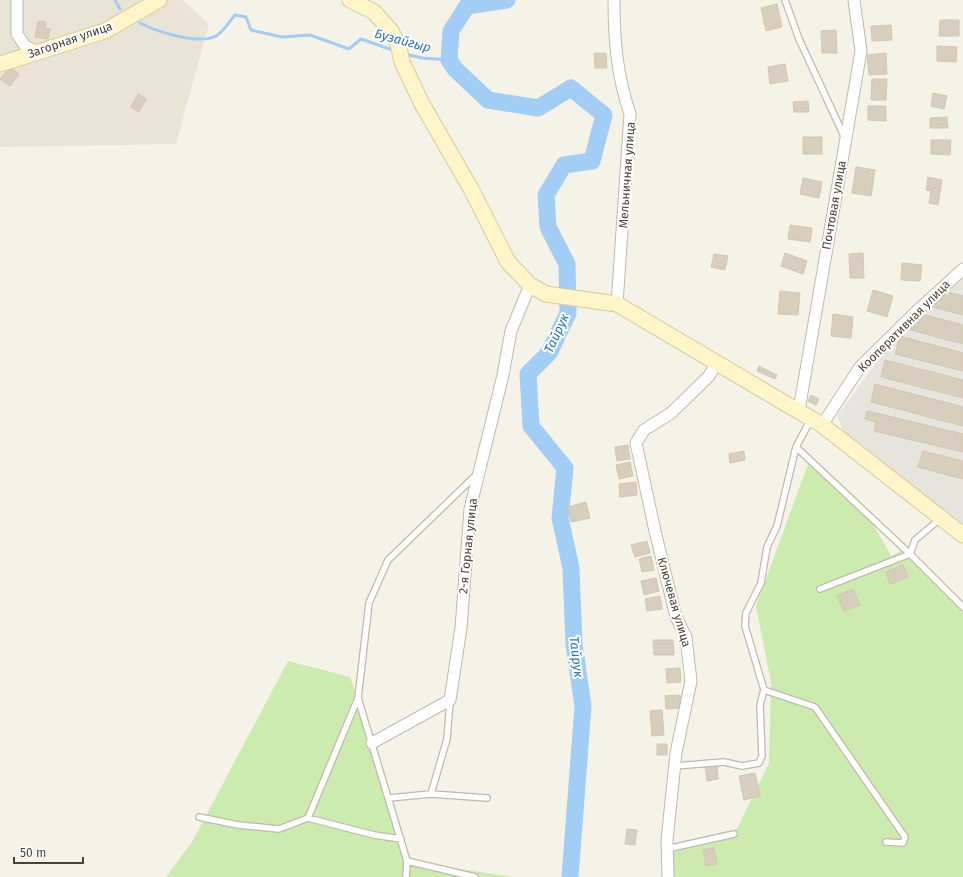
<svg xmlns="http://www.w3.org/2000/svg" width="963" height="877" font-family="'Fira Sans',sans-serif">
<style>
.residential{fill:#e9e4d6}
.industrial{fill:#e7e3dd}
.green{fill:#ccebaf}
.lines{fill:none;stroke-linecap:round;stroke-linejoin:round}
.stream{stroke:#a2cdf4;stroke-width:3}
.river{stroke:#a2cdf4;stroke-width:17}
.building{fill:#d7cebd;stroke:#d2c7b0}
.lane-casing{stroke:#c1baaa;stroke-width:8}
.street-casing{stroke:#c1baaa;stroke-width:13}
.secondary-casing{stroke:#d7ca96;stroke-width:17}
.lane{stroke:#fff;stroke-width:5.5}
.street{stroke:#fff;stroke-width:11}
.secondary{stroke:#fff5c8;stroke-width:15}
.labels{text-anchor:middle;stroke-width:4;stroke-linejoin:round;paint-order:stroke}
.street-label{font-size:12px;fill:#494336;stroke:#fff}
.water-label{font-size:13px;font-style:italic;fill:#2974bb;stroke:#fff}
</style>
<rect width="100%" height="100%" fill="#f5f2e8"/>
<path class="residential" d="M0,0H182L209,24L176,144L0,147Z"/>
<path class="industrial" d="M963,274V525L843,431L837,416L900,331Z"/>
<path class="green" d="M811,456L860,501L891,556L905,549L963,612V877H671V844L737,829L769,763L771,682L756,606Z
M288,661L350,677L367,726L407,861L513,877H166L192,842Z"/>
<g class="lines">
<path class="stream" d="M115,0L120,9
M140,23C157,32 199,45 216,36C223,32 230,21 235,15L246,17L251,30L282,37L310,35L349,49L361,39L395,51
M405,54L422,58L449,60"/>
<path class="river" d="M507,0L467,6L451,31L449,60L455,69L488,100L538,108L571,88L604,115L592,161L564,165L546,195L548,227L567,264L568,313L549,353L528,374L531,426L565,468L560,518L571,568L574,644L583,706L570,877"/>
</g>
<path class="building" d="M777,4L782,27L766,31L761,8Z
M940,20H959V36H939Z
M38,21L46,22L45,28L50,29L48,39L35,37Z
M891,25L892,40L872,41L871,26Z
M836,30L837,53H822L821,31Z
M937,46L957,47L956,62L937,61Z
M594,53H606L607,68H595Z
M886,53L887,74L869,75L867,55Z
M785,64L788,81L770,84L768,67Z
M10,67L19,74L10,86L0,79Z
M872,79H887L886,100H871Z
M933,93L947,96L944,109L931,106Z
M138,94L146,99L139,112L131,107Z
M808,101L809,112H794L793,102Z
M868,106H886V121L868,120Z
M947,117L948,128H930V118Z
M803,137H822V154H803Z
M931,140H951L950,155L931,154Z
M856,167L875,170L871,196L852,193Z
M928,177L942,180L938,205L929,203L931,191L926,190Z
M803,178L822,182L819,198L800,194Z
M790,225L812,228L810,242L788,239Z
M785,253L807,261L803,274L781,266Z
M863,253L864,278H850L849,254Z
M714,254L728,256L725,270L711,267Z
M902,263L922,265L920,281L901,280Z
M873,290L893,296L887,317L867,311Z
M780,291L800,293L798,315L778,314Z
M944,291L963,296V315L933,307L935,297L942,299Z
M833,314L853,317L851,338L831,336Z
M921,314L963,325V344L910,330L913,321L919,323Z
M900,336L963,353V371L895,354Z
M885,360L963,380V398L881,377Z
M759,366L777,375L775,379L757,371Z
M875,384L963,407V426L871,402Z
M811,395L819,399L816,405L808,401Z
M867,411L963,434V452L874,431L876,422L865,419Z
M628,445L630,459L617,461L615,447Z
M744,451L745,460L730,463L729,454Z
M923,451L963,461V479L918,467Z
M630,462L633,476L619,479L616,465Z
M636,482L637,495L620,497L619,484Z
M586,502L590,518L571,522L568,507Z
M647,541L650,553L635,557L631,545Z
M651,556L654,570L642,572L639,559Z
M903,565L908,577L890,584L886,572Z
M656,578L659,591L644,595L641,581Z
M853,589L860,605L844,611L837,596Z
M660,596L662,609L647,611L645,599Z
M653,640H673L674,655H654Z
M680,668L681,682L667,683L666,669Z
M680,695L681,708L666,709L665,696Z
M662,710L664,735L652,736L650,711Z
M657,744H667V755H657Z
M717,766L718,779L707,781L705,767Z
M755,773L760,796L744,800L739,776Z
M627,829L637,830L635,845L625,844Z
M714,848L717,864L706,866L703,850Z"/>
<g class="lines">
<defs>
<path id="lane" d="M785,0L799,39L844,136
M811,419L796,447L777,526L767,547L761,583L746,613L745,626L764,690L815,707L905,837L903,843L886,842
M796,447L910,554L820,589
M941,518L915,540L910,554L963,607
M675,766L724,762L742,766L759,763L762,756L760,705L764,690
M431,794L447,739L450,701
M389,798L431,794L487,798
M199,817L238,825L279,829L308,818L374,835L401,839
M308,818L358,698
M667,849L734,834
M407,861L475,877
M406,877L407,861L358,698L369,603L388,560L476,475"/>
<path id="street" d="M17,0V34L25,46L37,52
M614,0C614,41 617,75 630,114L617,304
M799,410L861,51L854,0
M822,425L860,367L918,310L963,269
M372,743L450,700L461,628L470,509L503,375L511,331L530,285
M668,877L667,840L676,753L691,681L686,637L676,617L655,531L636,443L644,430L671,413L709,376L717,362"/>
<path id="secondary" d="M350,0L374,12L391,31L398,44L402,62L422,104L471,189L508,262L530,285L546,294L617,304L822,425L963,535
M0,64L105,31L159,0"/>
</defs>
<use href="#lane" class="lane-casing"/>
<use href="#street" class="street-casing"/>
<use href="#secondary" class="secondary-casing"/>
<use href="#lane" class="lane"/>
<use href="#street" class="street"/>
<use href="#secondary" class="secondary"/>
</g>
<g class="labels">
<g class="street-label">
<text transform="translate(70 40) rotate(-19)" y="4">Загорная улица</text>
<text transform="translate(627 175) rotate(-86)" y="4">Мельничная улица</text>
<text transform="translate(834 205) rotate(-80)" y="4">Почтовая улица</text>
<text transform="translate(904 326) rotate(-45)" y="4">Кооперативная улица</text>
<text transform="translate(468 546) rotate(-84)" y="4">2-я Горная улица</text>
<text transform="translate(674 602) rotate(74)" y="4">Ключевая улица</text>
</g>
<g class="water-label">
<text transform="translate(403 40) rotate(15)" y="5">Бузайгыр</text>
<text transform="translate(556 333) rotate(-65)" y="5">Тайрук</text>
<text transform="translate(577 657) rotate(83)" y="5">Тайрук</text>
</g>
</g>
<path d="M14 857v6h69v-6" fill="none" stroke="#494336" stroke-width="2"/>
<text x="20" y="857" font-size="12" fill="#494336" stroke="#ffffff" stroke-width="3" paint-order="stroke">50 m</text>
</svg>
